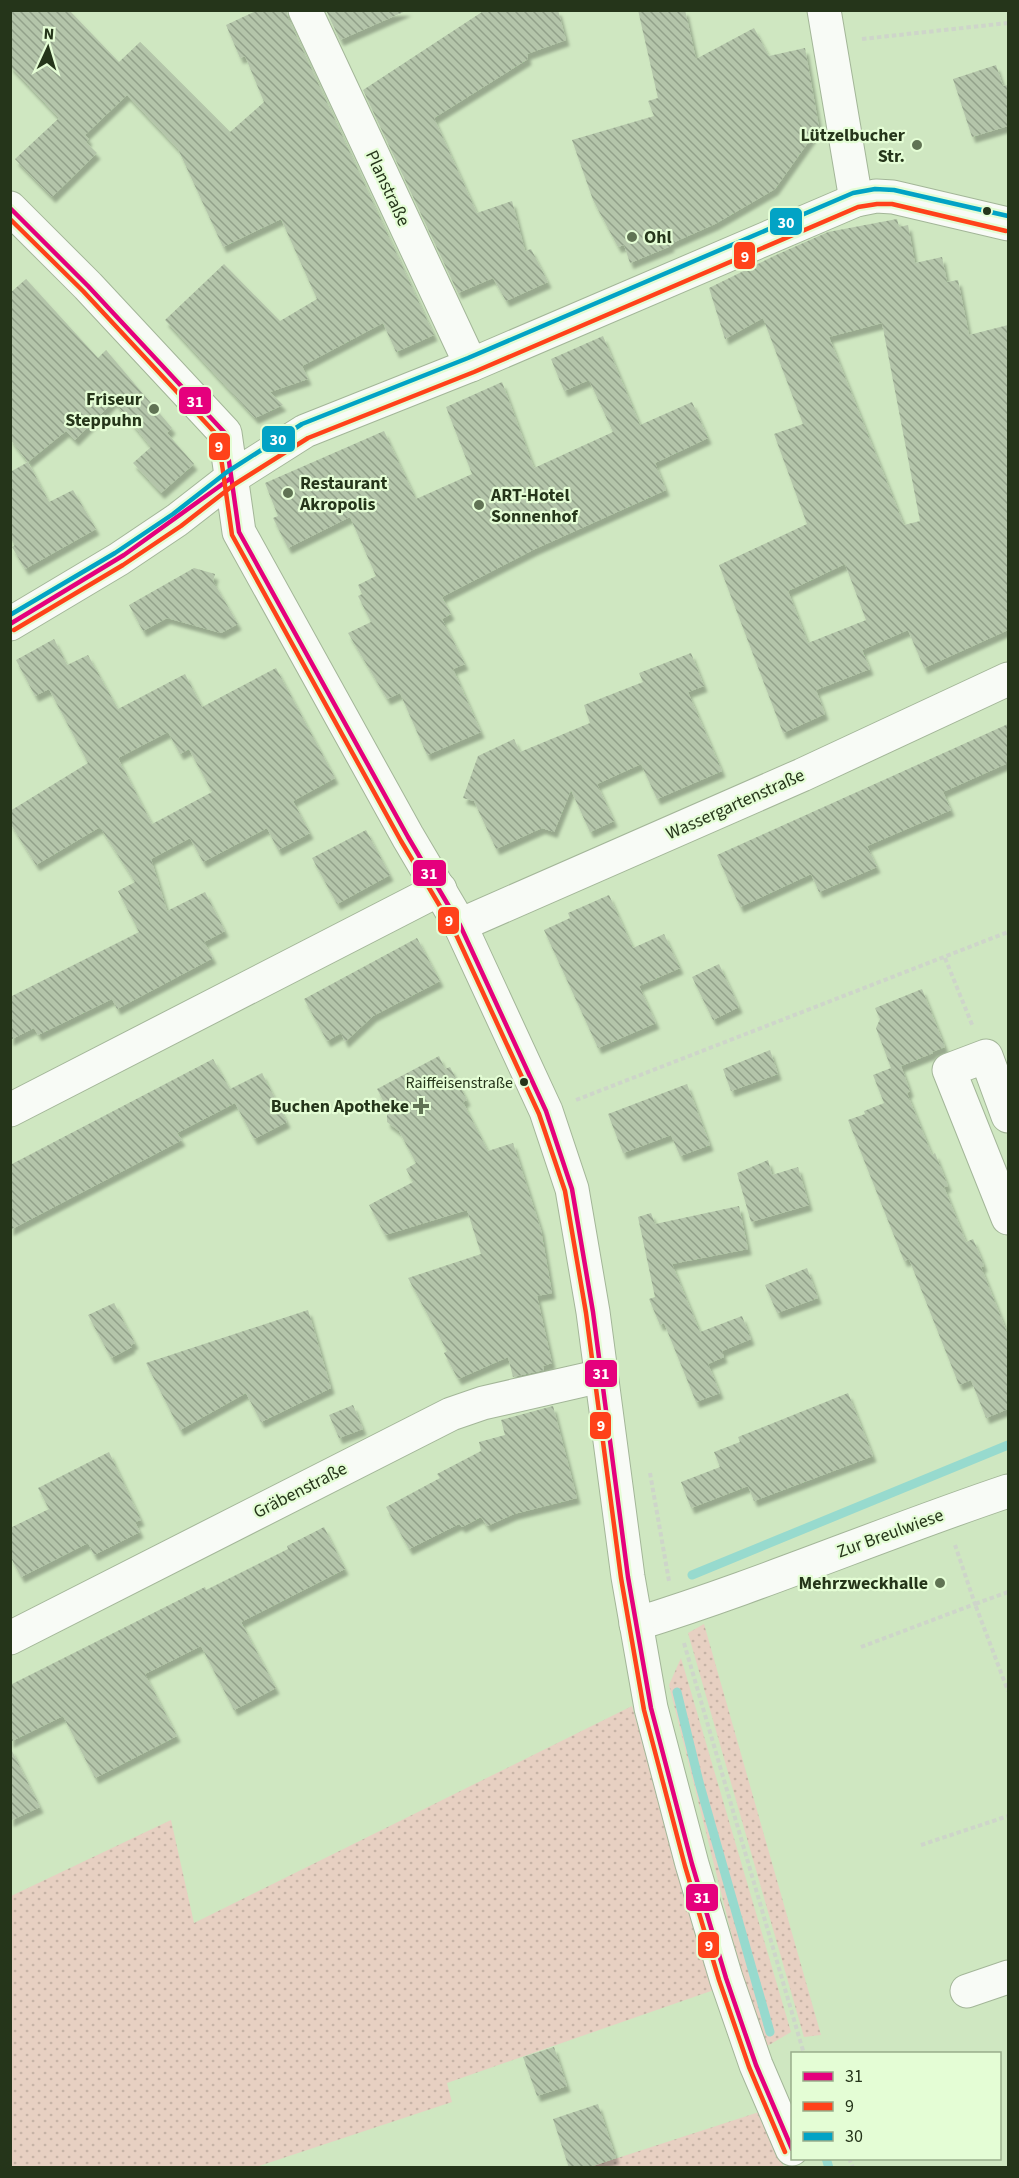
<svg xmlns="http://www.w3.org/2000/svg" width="1019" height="2178" font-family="'Source Sans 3',sans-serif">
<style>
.grass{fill:url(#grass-dots)}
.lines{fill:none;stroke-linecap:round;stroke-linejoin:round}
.stream{stroke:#97dace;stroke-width:9}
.building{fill:url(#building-back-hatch);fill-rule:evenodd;filter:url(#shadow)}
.minor-casing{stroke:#a3b698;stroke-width:35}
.major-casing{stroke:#a3b698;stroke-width:35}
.path{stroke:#ced5ca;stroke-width:4;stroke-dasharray:4.5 3;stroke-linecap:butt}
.minor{stroke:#f8fbf6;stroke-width:33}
.major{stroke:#f8fbf6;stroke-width:33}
.bus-1-casing{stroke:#e4fdd5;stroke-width:9}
.bus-2-casing{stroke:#e4fdd5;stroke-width:9}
.bus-3-casing{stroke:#e4fdd5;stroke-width:9}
.bus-1{stroke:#e5007d;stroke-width:4.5}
.bus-2{stroke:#ff421a;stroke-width:4.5}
.bus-3{stroke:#02a3c5;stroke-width:4.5}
.poi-dot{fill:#607354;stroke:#e4fdd5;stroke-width:2}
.bus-dot{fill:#25351a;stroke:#e4fdd5;stroke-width:2}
.labels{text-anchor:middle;stroke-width:4.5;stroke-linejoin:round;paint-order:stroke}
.bus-label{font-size:16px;fill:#25351a;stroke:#e4fdd5;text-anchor:end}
.poi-label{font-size:18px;font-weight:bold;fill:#25351a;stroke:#e4fdd5;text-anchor:end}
.street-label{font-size:18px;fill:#25351a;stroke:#e4fdd5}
.line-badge{stroke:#e4fdd5;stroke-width:2}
.badge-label{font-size:16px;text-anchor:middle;font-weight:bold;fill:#fff}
</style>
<defs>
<pattern id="grass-dots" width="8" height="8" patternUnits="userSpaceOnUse" patternTransform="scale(1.5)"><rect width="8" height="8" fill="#e7d0c2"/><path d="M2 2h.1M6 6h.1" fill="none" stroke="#c6b3a6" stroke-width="1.8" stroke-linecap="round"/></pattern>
<pattern id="building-back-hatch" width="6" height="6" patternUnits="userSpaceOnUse" patternTransform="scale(1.5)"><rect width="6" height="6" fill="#b4c5aa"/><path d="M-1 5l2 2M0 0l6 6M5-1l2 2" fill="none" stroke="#92a18a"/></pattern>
<filter id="shadow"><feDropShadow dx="3.5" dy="6" stdDeviation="1.5" flood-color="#0004"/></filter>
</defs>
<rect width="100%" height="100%" fill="#cfe7c1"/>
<path class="grass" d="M704,1624L821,2035L804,2037L688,1633Z
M681,1658L791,2032L764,2048L734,1944L669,1685Z
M632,1706L714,1990L447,2083L452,2102L256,2167L11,2168V1896L171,1820L194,1923Z
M759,2112L784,2167L587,2168Z"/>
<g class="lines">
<path class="stream" d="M692,1575L1008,1445
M677,1692L699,1782L770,2032
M826,2158L829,2168"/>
</g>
<path class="building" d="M10,10H69L119,62L140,42L230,132L264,102L245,56L240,58L226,25L258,10H287L288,18L434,335L396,352L383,323L302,366L308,379L270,392L283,405L255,418L165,320L224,264L280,321L317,299L281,219L223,247L178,149L127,95L85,135L89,139L86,142L97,153L52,197L15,159L59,118L10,66Z
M326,10H408L340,40Z
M485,10H558L566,40L527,54L528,59L434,118L477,213L512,201L525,251L531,249L548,282L506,301L493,278L458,293L363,90Z
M638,10H685L696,59L754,28L769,56L805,48L819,127L775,189L715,224L670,244L671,246L630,263L624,245L618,247L593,200L572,140L654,116L648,101L658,98Z
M996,65L1003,86L1008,85V126L972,137L953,79Z
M897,219L899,227L908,225L915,263L942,257L947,282L958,280L969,335L1008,325V630L924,668L908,630L862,650L870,669L816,690L825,714L783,733L719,565L807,524L774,434L803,424L763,318L725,339L709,288L776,255L828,232ZM882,323L920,521L904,525L829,337ZM845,564L866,620L808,643L788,591Z
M26,279L98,358L106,350L172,428L164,436L167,433L194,464L161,493L133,463L151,447L114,401L75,440L66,431L28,462L10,439V293Z
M603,336L640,425L692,402L708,438L655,463L666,490L535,549L442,597L451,614L442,619L465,664L453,669L481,732L427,755L400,693L387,699L348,633L371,622L358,596L362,594L358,585L376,576L350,517L288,548L273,518L278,516L265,483L384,431L416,499L472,474L446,407L502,382L534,468L613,432L589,380L564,391L551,359Z
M28,462L49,502L73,490L96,529L25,569L12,547L15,545L10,538V472Z
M194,568L215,574L213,581L238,624L221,633L167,618L143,631L129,605Z
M54,639L67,665L88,655L118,709L185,674L202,707L276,668L335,778L293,801L310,833L278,850L267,828L203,862L190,838L151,859L167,911L205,892L225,931L204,942L213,958L117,1009L112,999L38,1035L34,1028L10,1040V997L139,932L118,891L135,882L100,827L36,865L10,823V811L88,763L49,689L35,696L16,660ZM168,732L180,754L189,749L212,792L152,824L118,758Z
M691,653L704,686L688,692L722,771L657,799L641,764L597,784L614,821L590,832L571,790L554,832L542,828L496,849L474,801L463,798L478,756L514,739L520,752L590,723L584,705L643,682L639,673Z
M1008,724V763L943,792L951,810L867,846L877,867L819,892L811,874L740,907L717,855Z
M366,830L390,875L337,904L312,858Z
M609,895L633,948L664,934L680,968L639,986L656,1023L598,1048L544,930L570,918L568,913Z
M417,938L440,981L373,1016L345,1042L341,1033L327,1041L304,999Z
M719,964L739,1007L713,1020L692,977Z
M922,989L945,1047L932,1052L933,1053L901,1066L910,1091L907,1093L932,1155L935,1153L948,1186L944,1187L966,1242L973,1239L979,1253L984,1266L981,1267L1008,1335V1409L986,1418L971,1380L959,1385L909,1259L904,1261L848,1120L865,1114L864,1111L884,1103L873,1075L891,1068L876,1028L880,1019L875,1008Z
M770,1050L778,1074L731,1091L723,1069Z
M439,1056L445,1069L450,1067L467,1100L463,1102L488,1151L513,1143L541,1230L552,1293L537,1296L552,1363L543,1366L544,1370L513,1377L508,1357L458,1379L444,1353L447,1351L408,1278L481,1254L467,1210L385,1235L369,1205L413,1182L406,1169L416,1163L399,1131L387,1122V1108L377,1089Z
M213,1059L230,1089L262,1073L287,1122L254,1139L235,1103L177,1133L182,1140L10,1230V1165Z
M687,1084L710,1145L680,1156L671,1135L623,1153L608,1114Z
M768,1160L772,1175L798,1167L809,1205L751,1222L737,1173Z
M739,1206L748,1249L672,1264L700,1332L742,1316L751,1339L722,1351L724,1357L708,1364L720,1393L696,1402L664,1323L660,1325L649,1299L655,1297L638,1217L651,1213L655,1224Z
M807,1268L818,1298L777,1313L765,1285Z
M114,1303L135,1343L131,1345L132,1347L111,1358L88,1315Z
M308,1310L331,1388L261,1422L246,1393L180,1430L146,1363Z
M848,1393L873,1456L754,1501L748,1486L691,1508L681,1482L720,1467L714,1452L740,1442L738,1437Z
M353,1405L363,1429L339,1438L329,1415Z
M553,1406L577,1498L514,1514L487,1526L481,1517L462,1527L459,1524L409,1549L386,1507L440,1478L437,1474L481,1451L479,1442L505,1435L501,1420Z
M109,1452L141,1520L135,1522L140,1532L94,1555L88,1543L21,1577L10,1556V1528L49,1509L38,1488Z
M324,1527L345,1569L241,1622L276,1688L234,1710L201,1646L145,1674L177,1736L95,1778L63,1716L10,1742V1685L205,1587L206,1590L288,1549L287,1546Z
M10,1747L40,1807L10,1821Z
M554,2047L567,2086L537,2096L523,2057Z
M598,2104L616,2158L587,2168H569L553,2119Z"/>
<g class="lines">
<defs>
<path id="minor" d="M305,10L471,365
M824,10L856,200
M460,925L802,775L1008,679
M10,1110L440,889
M1008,1116L986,1056L949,1070L1008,1218
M636,1624C762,1585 883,1533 1008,1491
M10,1638L451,1414L483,1403L601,1376
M967,1991L1008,1977"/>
<path id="major" d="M10,208L88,286L225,433L239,532L408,837L460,925L546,1111L572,1189L593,1312L628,1577L651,1708L692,1864L726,1978L756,2065L792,2149
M10,624L119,559L177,520L231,478L305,431L471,365L856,200L876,196L893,197L1008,224"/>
</defs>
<use href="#minor" class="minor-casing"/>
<use href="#major" class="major-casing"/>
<path class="path" d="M862,39L1008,23
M945,958L973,1027
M576,1100L1008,932
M650,1473L669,1581
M1008,1592L975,1604L1008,1691
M684,1643L804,2054
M861,1647L975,1604L955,1545
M921,1845L1008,1816
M849,2158L853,2168"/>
<use href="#minor" class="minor"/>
<use href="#major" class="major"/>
<defs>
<path id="bus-1" d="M10,208L88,286L225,433L239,532L408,837L460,925L546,1111L572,1189L593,1312L628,1577L651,1708L692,1864L726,1978L756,2065L792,2149
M10,624L124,555L231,478"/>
<path id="bus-2" d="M10,219L83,291L218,436L232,535L401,841L453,928L539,1114L565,1191L586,1313L621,1578L644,1710L685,1866L719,1980L749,2067L785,2152
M14,630L123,565L181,526L235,484L308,438L474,372L858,207L877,204H892L1006,231"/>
<path id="bus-3" d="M10,615L115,553L173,514L227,472L302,424L468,358L853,193L875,189L894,190L1008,216"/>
</defs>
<use href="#bus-1" class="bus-1-casing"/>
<use href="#bus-2" class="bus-2-casing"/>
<use href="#bus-3" class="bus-3-casing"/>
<use href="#bus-1" class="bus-1"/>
<use href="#bus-2" class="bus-2"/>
<use href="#bus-3" class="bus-3"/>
</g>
<g class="poi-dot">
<circle cx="917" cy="145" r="6"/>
<circle cx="632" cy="237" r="6"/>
<circle cx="154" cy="409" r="6"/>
<circle cx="288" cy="493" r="6"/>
<circle cx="479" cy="505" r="6"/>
<path d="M418 1097h6v6h6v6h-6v6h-6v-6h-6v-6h6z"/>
<circle cx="940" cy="1583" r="6"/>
</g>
<g class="bus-dot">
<circle cx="987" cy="211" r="5"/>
<circle cx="524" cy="1082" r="5"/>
</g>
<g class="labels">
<g class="bus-label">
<text x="513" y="1088">Raiffeisenstraße</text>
</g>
<g class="poi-label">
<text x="905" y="141">Lützelbucher<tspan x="905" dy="21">Str.</tspan></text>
<text x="644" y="243" text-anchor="start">Ohl</text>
<text x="142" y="405">Friseur<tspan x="142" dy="21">Steppuhn</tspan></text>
<text x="300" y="489" text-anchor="start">Restaurant<tspan x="300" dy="21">Akropolis</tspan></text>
<text x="491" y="501" text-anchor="start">ART-Hotel<tspan x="491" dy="21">Sonnenhof</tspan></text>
<text x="409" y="1112">Buchen Apotheke</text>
<text x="928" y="1589">Mehrzweckhalle</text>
</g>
<g class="street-label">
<text transform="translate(388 188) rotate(65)" y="6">Planstraße</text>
<text transform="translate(735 804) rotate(-24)" y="6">Wassergartenstraße</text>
<text transform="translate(300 1490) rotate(-27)" y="6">Gräbenstraße</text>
<text transform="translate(890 1533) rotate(-20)" y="6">Zur Breulwiese</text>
</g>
</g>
<g class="line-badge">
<rect x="769" y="207" width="34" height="29" rx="6" fill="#02a3c5"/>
<rect x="733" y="241" width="23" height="29" rx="6" fill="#ff421a"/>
<rect x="178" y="386" width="34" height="29" rx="6" fill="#e5007d"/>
<rect x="261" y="425" width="35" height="28" rx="6" fill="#02a3c5"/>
<rect x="208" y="432" width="23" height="29" rx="6" fill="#ff421a"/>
<rect x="412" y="859" width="35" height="28" rx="6" fill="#e5007d"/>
<rect x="437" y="906" width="23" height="29" rx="6" fill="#ff421a"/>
<rect x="584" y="1359" width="34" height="29" rx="6" fill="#e5007d"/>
<rect x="589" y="1411" width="23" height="29" rx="6" fill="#ff421a"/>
<rect x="685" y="1883" width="34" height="29" rx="6" fill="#e5007d"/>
<rect x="697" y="1931" width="23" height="28" rx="6" fill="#ff421a"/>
</g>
<g class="badge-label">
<text x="786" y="228">30</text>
<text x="745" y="262">9</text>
<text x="195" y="407">31</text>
<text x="278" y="445">30</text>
<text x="219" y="452">9</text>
<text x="429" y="879">31</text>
<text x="449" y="926">9</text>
<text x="601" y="1379">31</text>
<text x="601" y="1431">9</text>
<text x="702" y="1903">31</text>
<text x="709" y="1951">9</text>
</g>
<rect width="1019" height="2178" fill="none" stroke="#25351a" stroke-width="24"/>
<rect x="791" y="2052" width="210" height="108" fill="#e4fdd5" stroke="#98ad8a" stroke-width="1.5"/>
<rect x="803" y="2072" width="30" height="9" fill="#e5007d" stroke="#98ad8a" stroke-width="1.5"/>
<text x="845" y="2082" font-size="18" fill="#25351a">31</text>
<rect x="803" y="2102" width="30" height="9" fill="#ff421a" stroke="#98ad8a" stroke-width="1.5"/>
<text x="845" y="2112" font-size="18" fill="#25351a">9</text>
<rect x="803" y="2132" width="30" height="9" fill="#02a3c5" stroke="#98ad8a" stroke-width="1.5"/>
<text x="845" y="2142" font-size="18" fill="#25351a">30</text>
<g transform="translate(48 48) rotate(4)" stroke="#e4fdd5" stroke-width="4.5" paint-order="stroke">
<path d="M0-4.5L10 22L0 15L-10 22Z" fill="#25351a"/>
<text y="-9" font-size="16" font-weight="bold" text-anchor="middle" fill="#25351a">N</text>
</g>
</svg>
